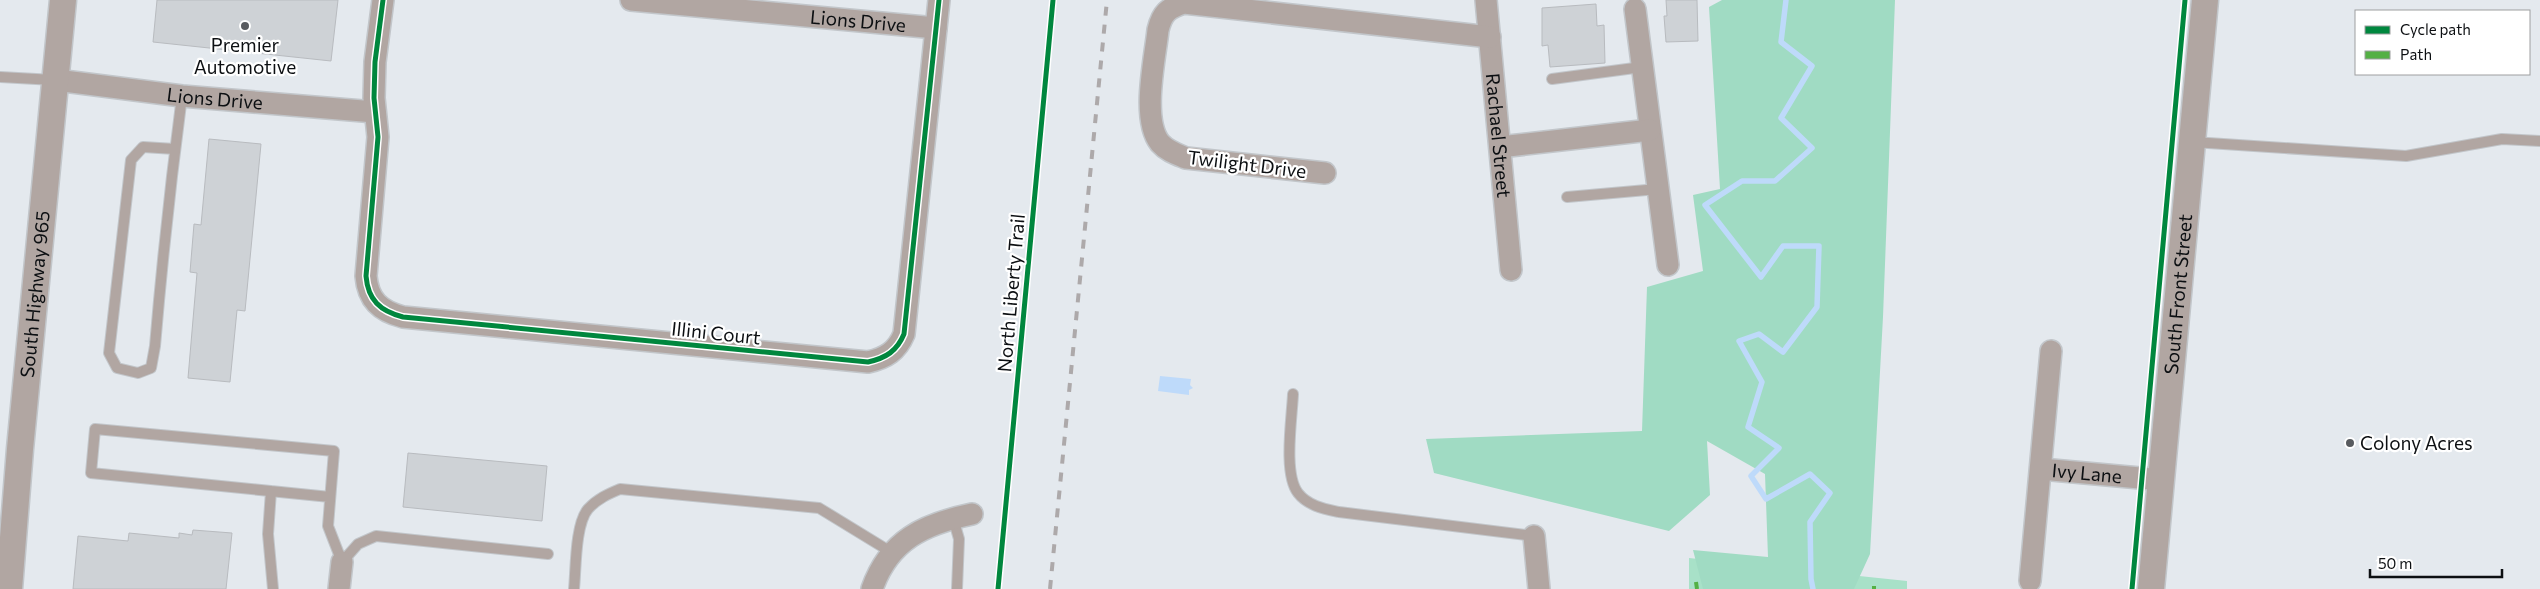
<svg xmlns="http://www.w3.org/2000/svg" width="2540" height="589" font-family="Commissioner,sans-serif">
<style>
.green{fill:#a8e1c8}
.forest{fill:#a0dbc3}
.water{fill:#bedafa}
.lines{fill:none;stroke-linecap:round;stroke-linejoin:round}
.stream{stroke:#bedafa;stroke-width:5.5}
.building{fill:#ced2d6;stroke:#b8bbbf}
.service-casing{stroke:#c2c6ca;stroke-width:12}
.minor-casing{stroke:#c2c6ca;stroke-width:24}
.tertiary-casing{stroke:#c2c6ca;stroke-width:29}
.service{stroke:#b1a6a2;stroke-width:10}
.minor{stroke:#b1a6a2;stroke-width:21}
.tertiary{stroke:#b1a6a2;stroke-width:26}
.rail{stroke:#ada9aa;stroke-width:4;stroke-dasharray:9 9;stroke-linecap:butt}
.quiet{stroke:#54b044;stroke-width:4;stroke-dasharray:8 4;stroke-linecap:butt}
.cycleway-casing{stroke:#fff;stroke-width:8}
.cycleway{stroke:#00873e;stroke-width:5}
.poi-dot{fill:#585b5f;stroke:#fff;stroke-width:2}
.labels{text-anchor:middle;stroke-width:4.5;stroke-linejoin:round;paint-order:stroke}
.street-label{font-size:19px;fill:#0c0f12;stroke:#fff}
.poi-label{font-size:19px;fill:#0c0f12;stroke:#fff}
</style>
<rect width="100%" height="100%" fill="#e4e9ee"/>
<path class="green" d="M1689,558L1907,581V589H1689Z"/>
<path class="forest" d="M1722,0H1895L1883,317L1870,554L1854,589H1703L1693,550L1768,557L1765,474L1707,441L1710,495L1669,531L1434,473L1426,439L1642,431L1647,287L1703,271L1693,195L1720,189L1709,7Z"/>
<path class="water" d="M1160,376L1191,379L1190,385L1193,388L1189,390V395L1158,391Z"/>
<g class="lines">
<path class="stream" d="M1786,0L1781,42L1812,66L1781,118L1812,148L1775,181H1742L1705,205L1761,277L1783,246H1819L1817,307L1783,352L1759,334L1739,341L1762,382L1748,427L1779,448L1751,476L1766,499L1810,474L1830,493L1810,522L1811,579L1813,589"/>
</g>
<path class="building" d="M157,0H338L331,61L153,42Z
M1666,0H1697L1698,41L1666,42L1664,16H1667Z
M1596,4L1597,26L1604,25L1605,63L1550,67L1548,45L1542,46V8Z
M209,139L261,144L245,311L237,310L230,382L188,378L197,273L190,272L194,224L201,225Z
M408,453L547,466L542,521L403,507Z
M193,530L232,533L226,589H73L78,536L128,541L129,533L179,538V533L192,535Z"/>
<g class="lines">
<defs>
<path id="service" d="M0,77L54,80
M1552,79L1642,67
M2193,142L2406,156L2502,139L2540,141
M175,149L143,147L131,160L109,353L117,368L138,373L151,368L155,346C162,263 171,179 182,96
M1567,197L1658,189
M1293,394C1292,418 1283,474 1298,493C1308,506 1325,509 1339,512L1534,536
M271,491L268,534L273,589
M330,497L91,473L95,429L334,451L328,526L342,562
M953,518L959,539L957,589
M342,562L358,544L376,536L548,554
M574,589C576,570 575,524 588,509C597,499 608,494 620,489L819,508L891,552"/>
<g id="minor">
<path d="M383,0L375,62L374,98L378,137L366,276C368,300 380,311 403,317L868,362C886,358 897,351 904,334L939,0"/>
<path id="s1" d="M631,0L936,28"/>
<path id="s2" d="M1486,0L1511,270"/>
<path d="M1635,9L1668,265"/>
<path id="s3" d="M56,80L182,96L375,112"/>
<path d="M1500,147L1650,130"/>
<path d="M1325,173L1186,158C1176,154 1167,151 1160,143C1141,119 1155,59 1158,30C1162,13 1168,8 1184,3L1490,37"/>
<path id="s4" d="M2041,469L2162,480"/>
<path d="M1534,536L1539,589"/>
<path d="M2030,581L2051,351"/>
<path d="M339,589L342,562"/>
<path d="M872,589C889,540 924,524 972,514"/>
</g>
<g id="tertiary">
<path id="s5" d="M9,589L20,449L63,0"/>
<path id="s6" d="M2151,589L2205,0"/>
</g>
</defs>
<use href="#service" class="service-casing"/>
<use href="#minor" class="minor-casing"/>
<use href="#tertiary" class="tertiary-casing"/>
<use href="#service" class="service"/>
<use href="#minor" class="minor"/>
<use href="#tertiary" class="tertiary"/>
<path class="rail" d="M1050,589L1107,0"/>
<path class="quiet" d="M1696,582L1697,589
M1874,589V586"/>
<defs>
<path id="cycleway" d="M383,0L375,62L374,98L378,137L366,276C368,300 380,311 403,317L868,362C886,358 897,351 904,334L939,0
M998,589L1053,0
M2132,589L2185,0"/>
</defs>
<use href="#cycleway" class="cycleway-casing"/>
<use href="#cycleway" class="cycleway"/>
</g>
<g class="poi-dot">
<circle cx="245" cy="26" r="5"/>
<circle cx="2350" cy="443" r="5"/>
</g>
<g class="labels">
<g class="street-label">
<text dy="7" stroke="none"><textPath href="#s1" startOffset="228">Lions Drive</textPath></text>
<text dy="7" stroke="none"><textPath href="#s3" startOffset="160">Lions Drive</textPath></text>
<text dy="7" stroke="none"><textPath href="#s2" startOffset="136">Rachael Street</textPath></text>
<text transform="translate(1247 164) rotate(7)" y="7">Twilight Drive</text>
<text transform="translate(1011 293) rotate(-85)" y="7">North Liberty Trail</text>
<text dy="7" stroke="none"><textPath href="#s5" startOffset="296">South Highway 965</textPath></text>
<text dy="7" stroke="none"><textPath href="#s6" startOffset="296">South Front Street</textPath></text>
<text transform="translate(716 333) rotate(6)" y="7">Illini Court</text>
<text dy="7" stroke="none"><textPath href="#s4" startOffset="46">Ivy Lane</textPath></text>
</g>
<g class="poi-label">
<text x="245" y="52">Premier<tspan x="245" dy="22">Automotive</tspan></text>
<text x="2360" y="450" text-anchor="start">Colony Acres</text>
</g>
</g>
<rect x="2355" y="10" width="175" height="65" fill="#ffffff" stroke="#9e9fa0"/>
<rect x="2365" y="26" width="25" height="8" fill="#00873e" stroke="#9e9fa0"/>
<text x="2400" y="35" font-size="15" fill="#0c0f12">Cycle path</text>
<rect x="2365" y="51" width="25" height="8" fill="#54b044" stroke="#9e9fa0"/>
<text x="2400" y="60" font-size="15" fill="#0c0f12">Path</text>
<path d="M2370 569v8h132v-8" fill="none" stroke="#0c0f12" stroke-width="2.5"/>
<text x="2378" y="569" font-size="15" fill="#0c0f12" stroke="#ffffff" stroke-width="4" paint-order="stroke">50 m</text>
</svg>
